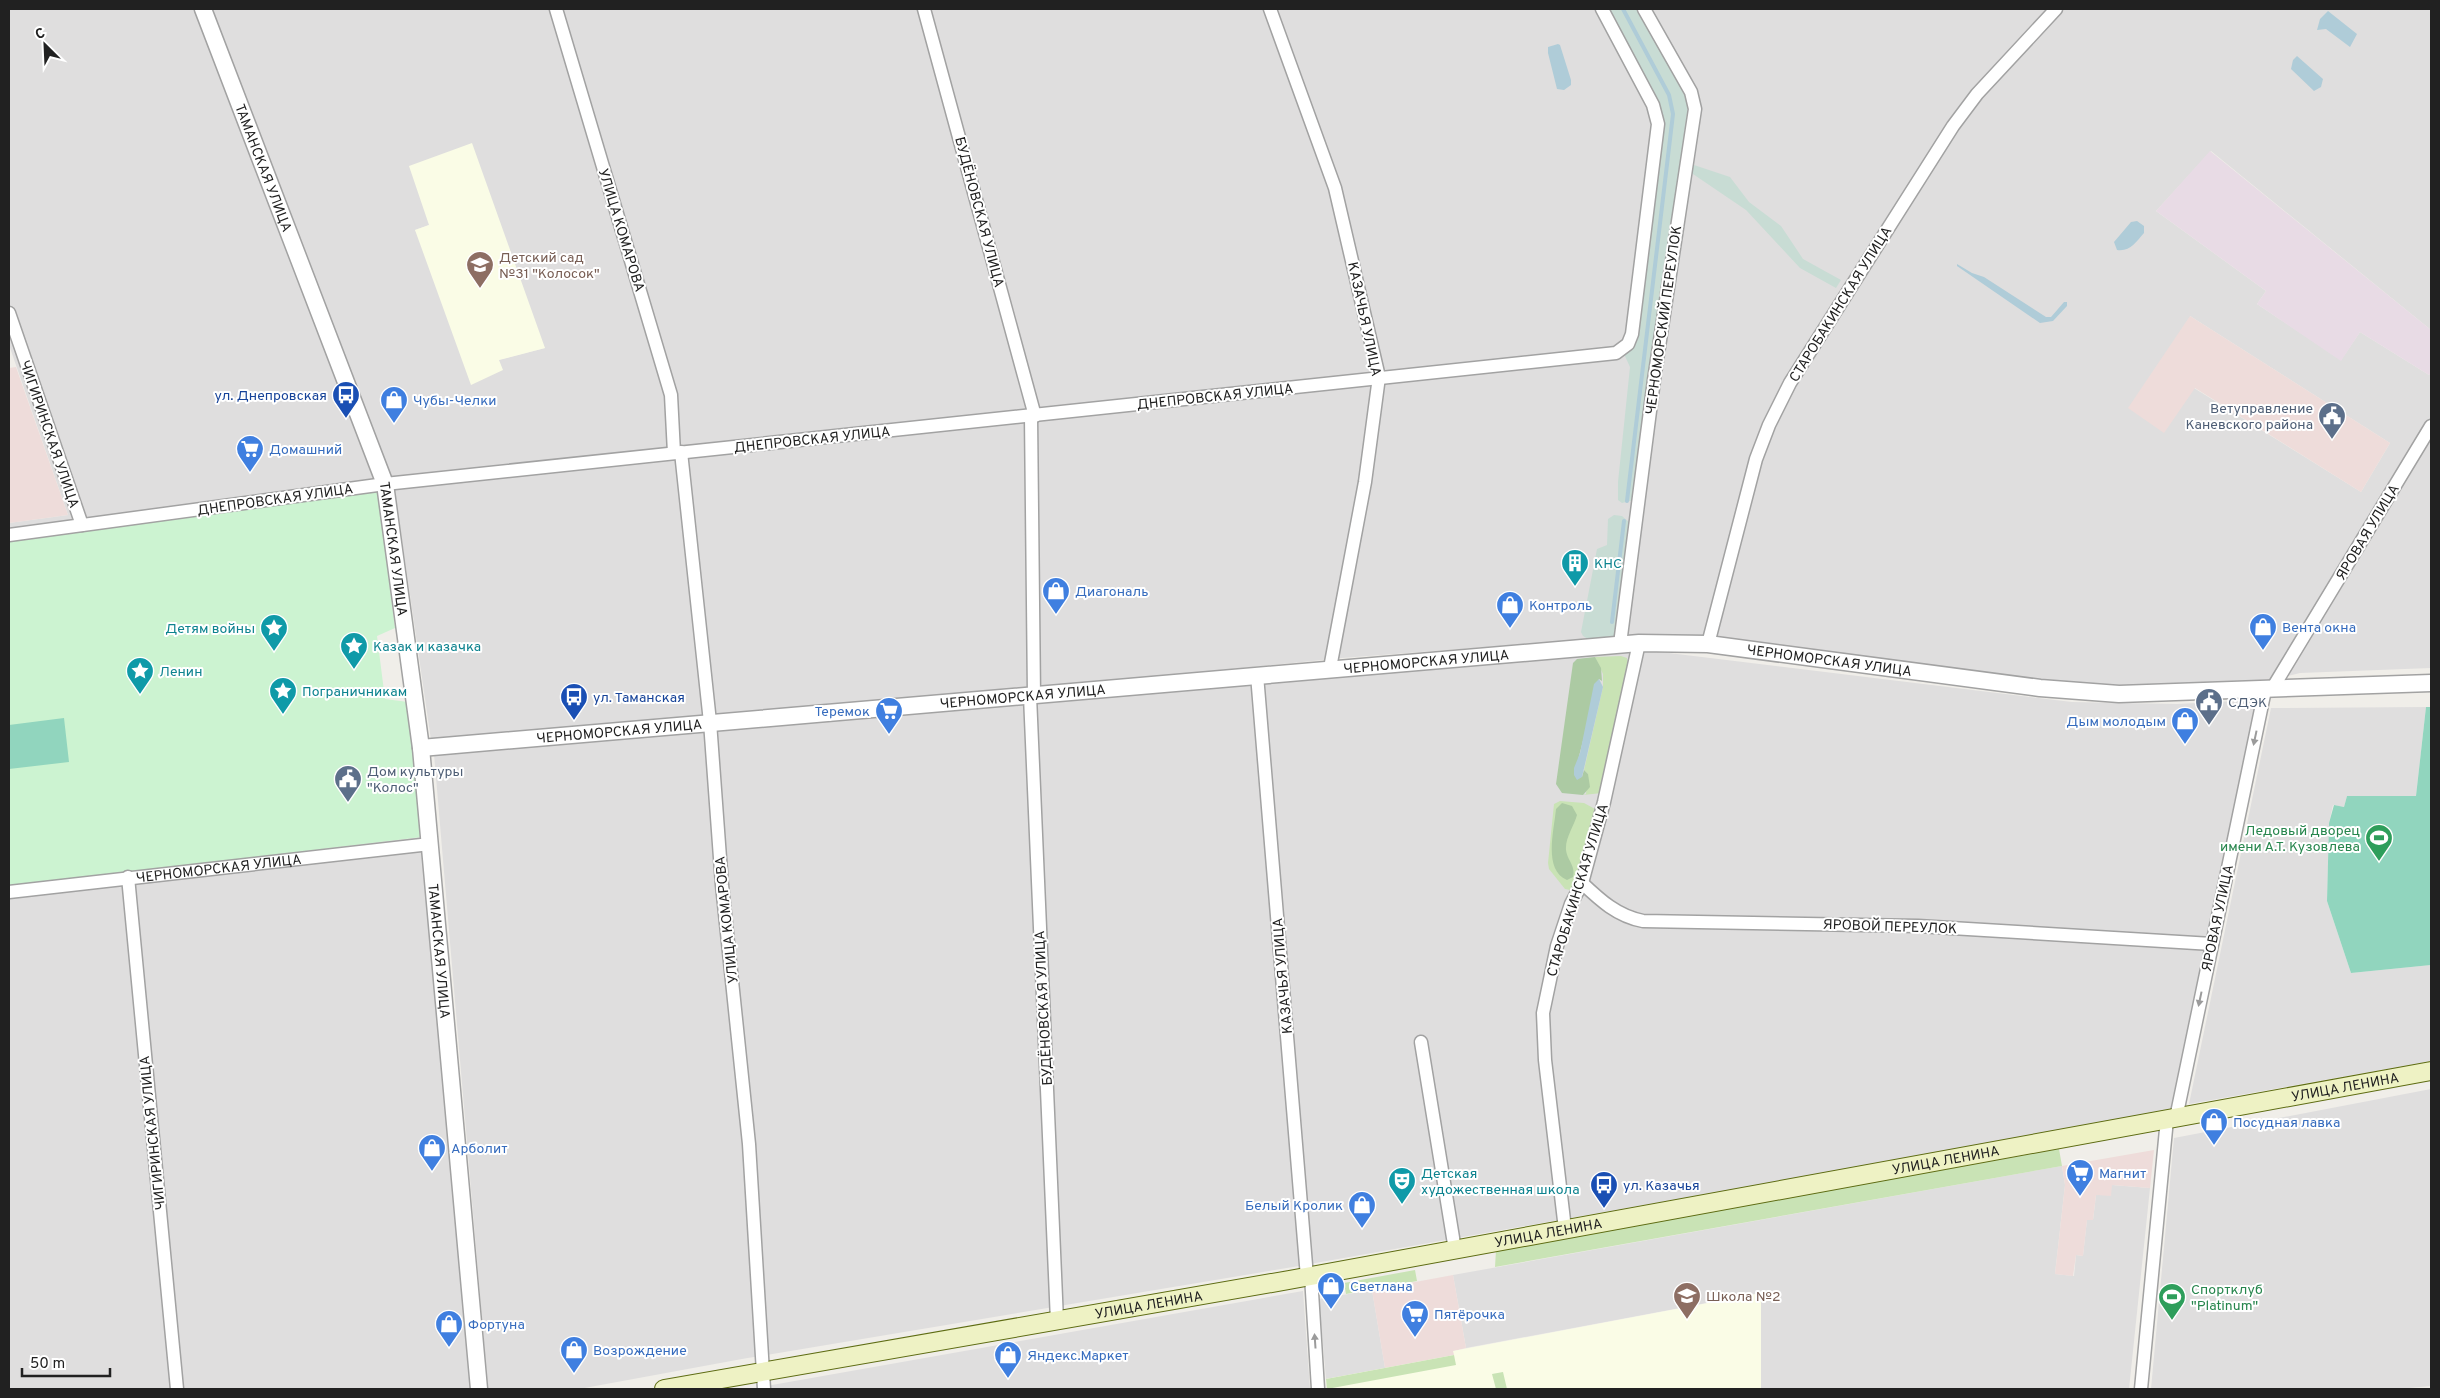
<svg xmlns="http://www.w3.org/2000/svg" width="2440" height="1398" font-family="Overpass,sans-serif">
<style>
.residential{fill:#dfdede;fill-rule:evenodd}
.commercial{fill:#eedcda}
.industrial{fill:#e8dbe5}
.education{fill:#fafce6}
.grass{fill:#c9e3b5}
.forest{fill:#accaa3}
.wetland{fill:#c8dcd4}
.park{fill:#ccf3d1}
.pitch{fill:#91d5be}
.water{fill:#afccd8}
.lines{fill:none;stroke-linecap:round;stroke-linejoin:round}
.stream{stroke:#afccd8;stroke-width:4}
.minor-casing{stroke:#a2a2a2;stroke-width:15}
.tertiary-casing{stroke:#a2a2a2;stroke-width:19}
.secondary-casing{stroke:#5e6c13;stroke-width:20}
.minor{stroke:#fff;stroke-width:12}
.tertiary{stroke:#fff;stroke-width:16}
.secondary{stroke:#eef2c4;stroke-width:18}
.oneway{fill:#9b9b9b}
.labels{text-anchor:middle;stroke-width:4;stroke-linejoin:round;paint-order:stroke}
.street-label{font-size:14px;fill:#212121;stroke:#fff}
.education-label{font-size:14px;fill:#785e54;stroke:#fff;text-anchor:start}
.transit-label{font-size:14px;fill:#164399;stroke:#fff;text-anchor:start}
.shop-label{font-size:14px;fill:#366cbe;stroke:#fff;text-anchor:start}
.service-label{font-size:14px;fill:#4e5e75;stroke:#fff;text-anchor:start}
.culture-label{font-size:14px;fill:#0d838f;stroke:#fff;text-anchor:start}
.leisure-label{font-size:14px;fill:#27864d;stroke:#fff;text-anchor:end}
</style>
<rect width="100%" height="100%" fill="#f0eee9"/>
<path class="residential" d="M9,9H195L377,489L9,539V523L68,515L9,345Z
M211,9H2431V330L2211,151L2156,211L2266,291L2257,304L2341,360L2360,332L2429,375L2431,372V668L2300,673L2260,683L2120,686L2042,681L1617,637L1342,658L1041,688L689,716L431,740L395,491ZM429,225L545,348L498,360L502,370L415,230ZM2190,316L2390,443L2361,492L2194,388Z
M1628,650L1669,653L2072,702L2177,704L2256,700L2170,1112L1293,1267L742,1359L579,1389H488L434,754Z
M2426,707L2416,796H2347L2344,807L2333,805L2329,823L2327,901L2351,973L2431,965V1061L2189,1104L2271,708Z
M422,837L470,1389H9V887Z
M2431,1089V1386L2398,1389H2151L2174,1138Z
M2062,1166L2065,1185L2055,1274L2074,1276L2076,1255L2083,1256L2087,1220H2093L2096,1195L2112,1185L2150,1188L2129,1389H1761L1760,1293L1466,1348L1453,1275Z
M1372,1290L1385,1368L1326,1379L1319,1299Z
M1303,1291L1310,1389H750Z"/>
<path class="commercial" d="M2190,316L2390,443L2361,492L2195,388L2164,433L2128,408Z
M16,367L68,515L9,523V368Z
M2154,1150L2150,1188L2112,1185L2111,1196L2096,1195L2093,1220H2087L2083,1256L2076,1255L2073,1276L2055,1274L2065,1185L2062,1166Z
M1453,1275L1466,1348L1454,1351V1355L1385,1368L1372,1290Z"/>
<path class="industrial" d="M2210,151L2431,330V372L2429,375L2360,332L2341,361L2257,304L2266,291L2156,211Z"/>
<path class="education" d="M472,143L545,348L499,360L503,370L471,385L415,230L429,225L409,166Z
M1761,1293V1389H1327L1326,1379L1454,1355L1453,1351Z"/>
<path class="grass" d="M1621,656L1627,658L1628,663L1602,793L1583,795L1586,794L1588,774L1584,770L1603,687V674L1595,657Z
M1560,801L1584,803L1595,809L1578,878L1570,890L1565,889L1549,869L1548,863L1554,804Z
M2059,1149L2062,1166L1495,1267L1496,1250Z
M1415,1270L1417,1281L1346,1294L1344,1283Z
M1454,1355L1456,1365L1327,1389L1326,1379Z
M1503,1372L1507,1389H1496L1492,1374Z"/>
<path class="forest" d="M1595,657L1601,668L1602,681L1599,679L1578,760L1582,777L1584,770L1588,774L1590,787L1583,795L1562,793L1556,784L1573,663L1577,659Z
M1562,803L1572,806L1577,815C1574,826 1565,838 1566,850C1567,860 1576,866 1573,877L1567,880C1543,870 1554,831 1556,809Z"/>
<path class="wetland" d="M1607,9H1638L1681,86L1688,105L1634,500L1622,503L1618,500V482L1630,367L1624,354L1662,124Z
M1691,164L1730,177L1749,202L1781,226L1803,259L1841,280L1836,288L1800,268L1746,210L1690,172Z
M1614,515L1622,516L1630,523L1617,637L1588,639L1583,636L1581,632L1597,549L1607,545L1608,519Z"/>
<path class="park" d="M377,489L395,628L377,636L385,699L408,702L422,837L9,887V539Z"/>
<path class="pitch" d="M2426,707H2431V965L2351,973L2327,901L2329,823L2334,805L2344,807L2347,796H2416Z
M64,718L69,762L9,769V725Z"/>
<path class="water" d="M2328,11L2357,34L2350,47L2326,29L2317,30L2320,19Z
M1558,44L1560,45L1571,80V85L1564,90L1557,89L1548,53V47Z
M2297,56L2323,79L2321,87L2314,91L2291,69L2293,60Z
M2137,221L2144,226V233C2136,242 2130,252 2117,250L2114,242L2131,222Z
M1957,264L1972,273L1984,277L2046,317H2051L2064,302H2067V306L2053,321L2040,323L1957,266Z
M1599,679L1603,687L1582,777L1577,780L1574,775V768L1580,753L1594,684Z"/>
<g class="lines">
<path class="stream" d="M1623,9L1669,95L1673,114L1627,501
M1612,622L1624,521"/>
<defs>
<g id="minor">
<path d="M556,9L671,395L674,453"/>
<path d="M924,9L1035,416"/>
<path d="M1270,9L1335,188L1379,377L1365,482L1330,668"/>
<path d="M9,313L82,525"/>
<path d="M1031,416L1034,696"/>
<path d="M681,452L710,722L722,885L749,1144L764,1389"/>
<path d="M9,535L385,484L1616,353L1628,344L1632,334L1658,124L1653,105L1602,9"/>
<path d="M1620,644L1654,380L1695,109L1691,92L1644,9"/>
<path d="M1708,644L1756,459L1769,425L1790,383L1953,126L1977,94L2056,9"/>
<path d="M1257,675L1307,1277"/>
<path d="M2272,689L2431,426"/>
<path d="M1030,696L1057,1321"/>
<path d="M128,877L177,1389"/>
<path d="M1582,883C1600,900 1617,916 1643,921L1918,926L2212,944"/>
<path id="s1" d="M9,892L430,844"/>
<path d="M1421,1042L1455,1250"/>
<path d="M2176,1118L2265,690"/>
<path d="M1565,1229L1545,1060L1543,1013L1557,946L1571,904L1582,883L1604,802L1639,643"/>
<path d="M1311,1276L1318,1389"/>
<path d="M2141,1389L2167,1119"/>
</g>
<g id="tertiary">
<path id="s2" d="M203,9L385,484L421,748L479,1389"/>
<path id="s3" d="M421,748L1639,643L1708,644L2040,688L2119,694L2431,683"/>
</g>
<g id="secondary">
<path id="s4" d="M664,1389L1289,1280L2431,1071"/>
</g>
</defs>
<use href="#minor" class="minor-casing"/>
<use href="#tertiary" class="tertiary-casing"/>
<use href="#secondary" class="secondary-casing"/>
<use href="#minor" class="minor"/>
<use href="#tertiary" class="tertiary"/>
<use href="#secondary" class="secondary"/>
</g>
<defs><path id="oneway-solid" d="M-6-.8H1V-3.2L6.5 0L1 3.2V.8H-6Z" transform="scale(1.25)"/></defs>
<g class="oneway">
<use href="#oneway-solid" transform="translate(2255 738) rotate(102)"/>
<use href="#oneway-solid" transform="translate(2200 999) rotate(102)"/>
<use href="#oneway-solid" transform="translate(1315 1341) rotate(-94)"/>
</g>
<defs>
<symbol id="school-pin" viewBox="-11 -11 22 30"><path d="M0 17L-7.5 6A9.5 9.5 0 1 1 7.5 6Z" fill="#8d6e63" stroke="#fff"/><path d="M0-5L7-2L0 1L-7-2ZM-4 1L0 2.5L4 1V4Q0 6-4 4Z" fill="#fff"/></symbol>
<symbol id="bus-pin" viewBox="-11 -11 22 30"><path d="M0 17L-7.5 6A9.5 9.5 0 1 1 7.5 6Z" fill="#1a4fb4" stroke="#fff"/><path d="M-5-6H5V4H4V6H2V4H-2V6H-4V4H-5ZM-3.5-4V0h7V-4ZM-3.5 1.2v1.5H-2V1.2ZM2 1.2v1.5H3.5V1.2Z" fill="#fff"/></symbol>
<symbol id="shop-pin" viewBox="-11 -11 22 30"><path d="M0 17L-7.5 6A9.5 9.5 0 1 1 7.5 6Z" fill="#3f7fe0" stroke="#fff"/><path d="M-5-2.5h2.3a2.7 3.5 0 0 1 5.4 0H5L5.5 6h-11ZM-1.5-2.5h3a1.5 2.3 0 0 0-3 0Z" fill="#fff"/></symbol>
<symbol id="civic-pin" viewBox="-11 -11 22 30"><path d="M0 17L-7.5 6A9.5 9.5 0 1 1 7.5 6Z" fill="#5c6f8a" stroke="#fff"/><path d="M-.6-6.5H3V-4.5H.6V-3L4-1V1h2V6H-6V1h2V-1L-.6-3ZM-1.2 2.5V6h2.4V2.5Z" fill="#fff"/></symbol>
<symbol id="supermarket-pin" viewBox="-11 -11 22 30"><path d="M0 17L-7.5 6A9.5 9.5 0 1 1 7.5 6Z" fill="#3f7fe0" stroke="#fff"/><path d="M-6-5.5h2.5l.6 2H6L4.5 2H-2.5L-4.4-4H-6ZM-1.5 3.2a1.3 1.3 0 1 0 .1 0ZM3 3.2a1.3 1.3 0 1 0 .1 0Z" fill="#fff"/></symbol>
<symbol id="building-pin" viewBox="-11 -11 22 30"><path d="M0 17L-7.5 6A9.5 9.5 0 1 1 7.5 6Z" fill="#0f9aa8" stroke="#fff"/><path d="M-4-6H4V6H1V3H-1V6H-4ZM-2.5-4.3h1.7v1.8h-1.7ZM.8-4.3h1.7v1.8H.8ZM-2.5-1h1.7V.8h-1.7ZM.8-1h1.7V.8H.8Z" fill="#fff"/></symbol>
<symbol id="sight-pin" viewBox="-11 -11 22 30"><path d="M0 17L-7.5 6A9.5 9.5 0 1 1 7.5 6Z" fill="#0f9aa8" stroke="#fff"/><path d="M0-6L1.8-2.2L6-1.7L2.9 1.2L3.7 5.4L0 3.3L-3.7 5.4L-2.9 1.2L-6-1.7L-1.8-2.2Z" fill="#fff"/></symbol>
<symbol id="stadium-pin" viewBox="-11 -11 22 30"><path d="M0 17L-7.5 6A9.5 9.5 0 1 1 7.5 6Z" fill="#2e9e5b" stroke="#fff"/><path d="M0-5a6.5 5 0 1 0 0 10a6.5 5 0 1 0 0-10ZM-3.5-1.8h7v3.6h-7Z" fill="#fff"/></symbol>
<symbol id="theatre-pin" viewBox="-11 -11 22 30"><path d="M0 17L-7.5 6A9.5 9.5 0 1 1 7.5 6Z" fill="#0f9aa8" stroke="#fff"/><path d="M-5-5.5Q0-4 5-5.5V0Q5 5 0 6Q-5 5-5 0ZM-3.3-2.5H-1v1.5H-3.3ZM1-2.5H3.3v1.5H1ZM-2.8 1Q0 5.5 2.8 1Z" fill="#fff"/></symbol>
</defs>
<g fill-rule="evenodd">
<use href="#school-pin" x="464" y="249" width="32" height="43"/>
<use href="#bus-pin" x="330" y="379" width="32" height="43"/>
<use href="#shop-pin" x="378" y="384" width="32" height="43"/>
<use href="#civic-pin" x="2316" y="400" width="32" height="43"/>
<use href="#supermarket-pin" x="234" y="433" width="32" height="43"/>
<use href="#building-pin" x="1559" y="547" width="32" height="43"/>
<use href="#shop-pin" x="1040" y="575" width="32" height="43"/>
<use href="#shop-pin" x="1494" y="589" width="32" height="43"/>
<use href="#shop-pin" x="2247" y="611" width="32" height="43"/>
<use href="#sight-pin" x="258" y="612" width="32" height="43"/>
<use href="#sight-pin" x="338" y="630" width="32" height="43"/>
<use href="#sight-pin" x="124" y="655" width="32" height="43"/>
<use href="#sight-pin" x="267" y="675" width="32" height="43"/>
<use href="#bus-pin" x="558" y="681" width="32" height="43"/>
<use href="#civic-pin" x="2193" y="686" width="32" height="43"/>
<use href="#supermarket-pin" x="873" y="695" width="32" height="43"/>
<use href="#shop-pin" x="2169" y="705" width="32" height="43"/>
<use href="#civic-pin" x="332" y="763" width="32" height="43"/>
<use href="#stadium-pin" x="2363" y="822" width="32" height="43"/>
<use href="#shop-pin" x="2198" y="1106" width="32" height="43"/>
<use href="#shop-pin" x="416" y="1132" width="32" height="43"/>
<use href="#supermarket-pin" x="2064" y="1157" width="32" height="43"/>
<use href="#theatre-pin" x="1386" y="1165" width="32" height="43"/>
<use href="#bus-pin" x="1588" y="1169" width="32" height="43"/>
<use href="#shop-pin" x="1346" y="1189" width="32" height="43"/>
<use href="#shop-pin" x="1315" y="1270" width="32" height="43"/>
<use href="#school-pin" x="1671" y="1280" width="32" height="43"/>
<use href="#stadium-pin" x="2156" y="1281" width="32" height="43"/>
<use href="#supermarket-pin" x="1399" y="1298" width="32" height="43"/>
<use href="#shop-pin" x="433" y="1308" width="32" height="43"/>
<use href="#shop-pin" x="558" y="1334" width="32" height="43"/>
<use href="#shop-pin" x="992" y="1339" width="32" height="43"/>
</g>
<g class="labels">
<g class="street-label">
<text dy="5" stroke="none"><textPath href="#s2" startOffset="170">ТАМАНСКАЯ УЛИЦА</textPath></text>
<text transform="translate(980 212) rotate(75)" y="5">БУДЁНОВСКАЯ УЛИЦА</text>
<text transform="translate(622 230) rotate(73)" y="5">УЛИЦА КОМАРОВА</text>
<text transform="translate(1840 304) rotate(-58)" y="5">СТАРОБАКИНСКАЯ УЛИЦА</text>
<text transform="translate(1365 319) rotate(78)" y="5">КАЗАЧЬЯ УЛИЦА</text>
<text transform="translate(1663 320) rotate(-82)" y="5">ЧЕРНОМОРСКИЙ ПЕРЕУЛОК</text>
<text transform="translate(1215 396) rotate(-6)" y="5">ДНЕПРОВСКАЯ УЛИЦА</text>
<text transform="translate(50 434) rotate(71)" y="5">ЧИГИРИНСКАЯ УЛИЦА</text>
<text transform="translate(812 439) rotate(-6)" y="5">ДНЕПРОВСКАЯ УЛИЦА</text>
<text transform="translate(275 499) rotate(-8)" y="5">ДНЕПРОВСКАЯ УЛИЦА</text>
<text transform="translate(2367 532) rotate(-59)" y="5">ЯРОВАЯ УЛИЦА</text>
<text dy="5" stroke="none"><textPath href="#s2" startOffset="574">ТАМАНСКАЯ УЛИЦА</textPath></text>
<text dy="5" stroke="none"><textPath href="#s3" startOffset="1009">ЧЕРНОМОРСКАЯ УЛИЦА</textPath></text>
<text dy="5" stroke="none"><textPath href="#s3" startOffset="1414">ЧЕРНОМОРСКАЯ УЛИЦА</textPath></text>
<text dy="5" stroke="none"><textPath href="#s3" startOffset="604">ЧЕРНОМОРСКАЯ УЛИЦА</textPath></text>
<text dy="5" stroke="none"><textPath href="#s3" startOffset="199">ЧЕРНОМОРСКАЯ УЛИЦА</textPath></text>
<text dy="5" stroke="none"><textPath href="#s1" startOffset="211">ЧЕРНОМОРСКАЯ УЛИЦА</textPath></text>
<text transform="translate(1577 890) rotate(-73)" y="5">СТАРОБАКИНСКАЯ УЛИЦА</text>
<text transform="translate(2217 918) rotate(-78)" y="5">ЯРОВАЯ УЛИЦА</text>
<text transform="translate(726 920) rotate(-96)" y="5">УЛИЦА КОМАРОВА</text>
<text transform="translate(1890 926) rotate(2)" y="5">ЯРОВОЙ ПЕРЕУЛОК</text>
<text dy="5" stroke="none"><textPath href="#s2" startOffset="979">ТАМАНСКАЯ УЛИЦА</textPath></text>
<text transform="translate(1282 976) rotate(-95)" y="5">КАЗАЧЬЯ УЛИЦА</text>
<text transform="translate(1043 1008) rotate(-93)" y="5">БУДЁНОВСКАЯ УЛИЦА</text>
<text dy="5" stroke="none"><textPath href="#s4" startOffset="1708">УЛИЦА ЛЕНИНА</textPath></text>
<text transform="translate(152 1133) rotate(-96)" y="5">ЧИГИРИНСКАЯ УЛИЦА</text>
<text dy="5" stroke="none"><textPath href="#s4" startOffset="1302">УЛИЦА ЛЕНИНА</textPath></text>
<text dy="5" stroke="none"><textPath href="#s4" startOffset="898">УЛИЦА ЛЕНИНА</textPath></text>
<text dy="5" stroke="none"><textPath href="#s4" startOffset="492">УЛИЦА ЛЕНИНА</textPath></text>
</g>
<g class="education-label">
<text x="499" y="262">Детский сад<tspan x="499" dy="16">№31 "Колосок"</tspan></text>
<text x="1706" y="1301">Школа №2</text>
</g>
<g class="transit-label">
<text x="327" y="400" text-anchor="end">ул. Днепровская</text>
<text x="593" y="702">ул. Таманская</text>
<text x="1623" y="1190">ул. Казачья</text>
</g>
<g class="shop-label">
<text x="413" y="405">Чубы-Челки</text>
<text x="269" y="454">Домашний</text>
<text x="1075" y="596">Диагональ</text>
<text x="1529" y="610">Контроль</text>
<text x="2282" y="632">Вента окна</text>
<text x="870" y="716" text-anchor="end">Теремок</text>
<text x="2166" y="726" text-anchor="end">Дым молодым</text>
<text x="2233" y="1127">Посудная лавка</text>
<text x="451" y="1153">Арболит</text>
<text x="2099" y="1178">Магнит</text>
<text x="1343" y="1210" text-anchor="end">Белый Кролик</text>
<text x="1350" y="1291">Светлана</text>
<text x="1434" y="1319">Пятёрочка</text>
<text x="468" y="1329">Фортуна</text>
<text x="593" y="1355">Возрождение</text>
<text x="1027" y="1360">Яндекс.Маркет</text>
</g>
<g class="service-label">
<text x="2313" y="413" text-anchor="end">Ветуправление<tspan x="2313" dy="16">Каневского района</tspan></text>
<text x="2228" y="707">СДЭК</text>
<text x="367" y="776">Дом культуры<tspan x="367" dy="16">"Колос"</tspan></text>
</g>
<g class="culture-label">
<text x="1594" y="568">КНС</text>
<text x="255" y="633" text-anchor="end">Детям войны</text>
<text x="373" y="651">Казак и казачка</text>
<text x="159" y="676">Ленин</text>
<text x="302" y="696">Пограничникам</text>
<text x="1421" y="1178">Детская<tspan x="1421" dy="16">художественная школа</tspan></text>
</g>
<g class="leisure-label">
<text x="2360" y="835">Ледовый дворец<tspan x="2360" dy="16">имени А.Т. Кузовлева</tspan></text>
<text x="2191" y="1294" text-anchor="start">Спортклуб<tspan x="2191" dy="16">"Platinum"</tspan></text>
</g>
</g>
<rect width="2440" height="1398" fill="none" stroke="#212121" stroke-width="20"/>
<g transform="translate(45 45) rotate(336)" stroke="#ffffff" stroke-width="4" paint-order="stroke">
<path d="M0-4L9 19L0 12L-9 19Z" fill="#212121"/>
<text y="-8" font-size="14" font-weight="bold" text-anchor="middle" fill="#212121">С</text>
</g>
<path d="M22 1368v8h88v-8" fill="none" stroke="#212121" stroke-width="2.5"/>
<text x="30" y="1368" font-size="15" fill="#212121" stroke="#ffffff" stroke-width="4" paint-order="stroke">50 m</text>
</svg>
